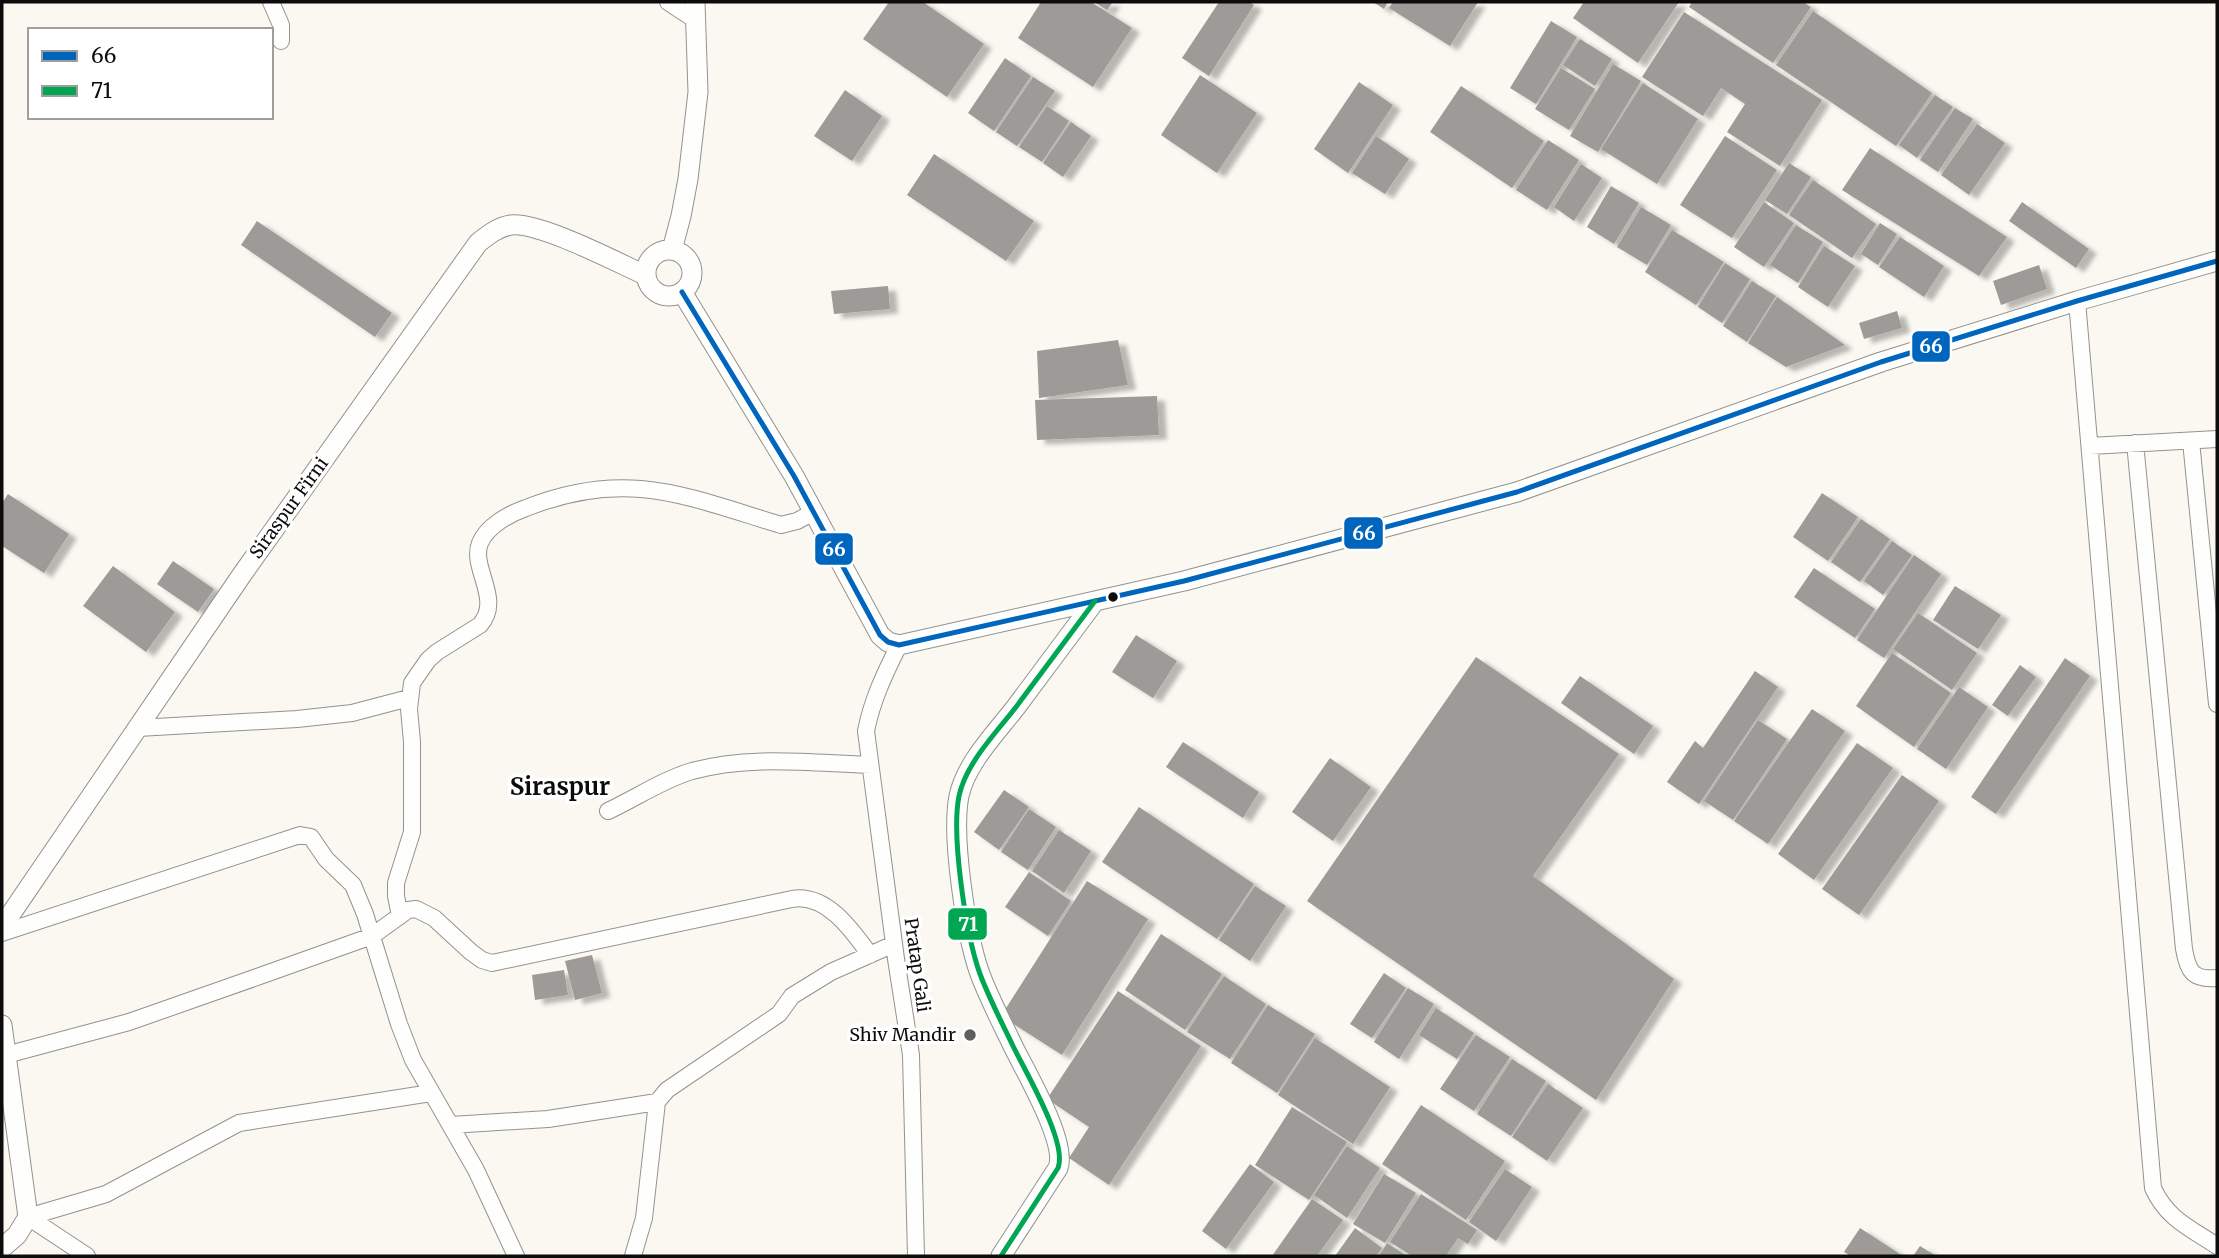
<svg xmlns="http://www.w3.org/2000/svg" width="2219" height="1258" font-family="Merriweather,serif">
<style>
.building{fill:#9d9a97;filter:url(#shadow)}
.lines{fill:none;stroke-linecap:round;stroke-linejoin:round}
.minor-casing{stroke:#93928f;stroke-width:18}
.tertiary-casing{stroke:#93928f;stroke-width:21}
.minor{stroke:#fefefd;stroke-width:16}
.tertiary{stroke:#fefefd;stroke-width:19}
.bus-1-casing{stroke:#fff;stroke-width:10}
.bus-2-casing{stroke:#fff;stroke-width:10}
.bus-1{stroke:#0065bd;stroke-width:5}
.bus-2{stroke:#00a651;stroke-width:5}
.bus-dot{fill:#0c0c0c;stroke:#fff;stroke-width:2.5}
.poi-dot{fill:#5f5f5c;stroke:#fff;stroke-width:2.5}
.labels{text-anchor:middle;stroke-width:7;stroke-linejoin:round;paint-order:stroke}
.street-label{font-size:18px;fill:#0c0c0c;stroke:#fff}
.poi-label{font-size:18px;fill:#0c0c0c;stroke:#fff;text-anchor:end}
.district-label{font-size:24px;font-weight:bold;fill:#0c0c0c;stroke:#fff}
.line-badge{stroke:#fff;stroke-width:2.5}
.badge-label{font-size:19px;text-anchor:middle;font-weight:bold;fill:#fff}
</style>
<defs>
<filter id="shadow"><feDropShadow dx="8" dy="4.5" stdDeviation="2" flood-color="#0004"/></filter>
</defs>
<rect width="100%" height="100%" fill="#faf8f1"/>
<path class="building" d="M889,2H923L984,44L947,97L863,39Z
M1041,2H1091L1132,28L1093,87L1018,38Z
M1094,2H1113L1107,10Z
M1219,2H1249L1254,5L1209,76L1182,58Z
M1373,2H1388L1384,9Z
M1393,2H1478L1450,46L1389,8Z
M1584,2H1679L1638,63L1573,18Z
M1692,2H1803L1811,7L1773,63L1689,7Z
M1813,11L1932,93L1896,146L1776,65Z
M1684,12L1822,100L1780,166L1727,132L1745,104L1721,88L1703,116L1642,77Z
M1551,21L1577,37L1536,104L1510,88Z
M1580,39L1612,59L1595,86L1563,65Z
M1005,58L1031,76L994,131L968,113Z
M1613,64L1641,81L1598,152L1570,136Z
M1561,68L1595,89L1569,130L1535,109Z
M1200,75L1257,113L1217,173L1161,135Z
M1033,77L1055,91L1017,146L996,132Z
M1359,82L1393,105L1348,173L1314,149Z
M1643,83L1698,119L1657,184L1601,149Z
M1461,86L1544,141L1512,188L1430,132Z
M845,90L882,116L852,161L814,136Z
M1935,95L1953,107L1917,158L1899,145Z
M1047,106L1069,121L1042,162L1019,147Z
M1955,108L1973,119L1938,172L1920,160Z
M1071,122L1091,136L1063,177L1043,163Z
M1977,124L2005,143L1969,195L1941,175Z
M1376,136L1409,159L1385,194L1352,173Z
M1725,136L1777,170L1732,238L1680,205Z
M1548,140L1579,160L1547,210L1516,190Z
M1870,148L2007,237L1979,276L1842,190Z
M934,154L1034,221L1006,261L907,195Z
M1789,163L1811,177L1787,214L1765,200Z
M1581,164L1602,178L1574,221L1554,207Z
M1813,180L1876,224L1852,258L1789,215Z
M1611,186L1639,203L1614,244L1587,227Z
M1764,202L1794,223L1764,267L1734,247Z
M2022,202L2089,249L2076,268L2009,221Z
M1641,207L1671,225L1647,265L1617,247Z
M257,221L392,313L375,337L241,245Z
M1880,223L1897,234L1878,265L1861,254Z
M1796,225L1823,242L1798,283L1770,265Z
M1672,230L1724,262L1696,305L1645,272Z
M1900,237L1944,266L1924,297L1879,267Z
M1824,246L1855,266L1828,307L1798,287Z
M1725,263L1750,279L1722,323L1698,307Z
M2039,265L2047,289L2001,305L1993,281Z
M1752,281L1776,296L1747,342L1723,326Z
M888,286L890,309L834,314L831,291Z
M1777,297L1845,345L1786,367L1748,343Z
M1897,311L1902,328L1864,339L1859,323Z
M1118,340L1128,385L1039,398L1037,351Z
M1157,396L1159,435L1037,440L1035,400Z
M1822,493L1858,517L1828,561L1793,537Z
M8,494L69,534L44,573L2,546V503Z
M1861,519L1890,539L1860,582L1831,562Z
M1892,541L1912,555L1883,595L1864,581Z
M1914,555L1941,574L1884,658L1857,640Z
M173,561L214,589L198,612L157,584Z
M113,566L175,612L146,652L83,606Z
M1814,568L1875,609L1855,638L1794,597Z
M1955,586L2001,615L1978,649L1933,620Z
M1918,613L1977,653L1952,690L1893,649Z
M1136,635L1177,661L1153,698L1112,672Z
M1892,653L1951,693L1914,747L1856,706Z
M1476,657L1619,754L1533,876L1674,979L1596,1100L1307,901Z
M2065,658L2090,676L1996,814L1971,797Z
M2020,665L2036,677L2008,716L1992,705Z
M1755,671L1778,687L1699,804L1667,782L1695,741L1703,748Z
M1580,676L1653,726L1634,754L1561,703Z
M1959,687L1988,707L1946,769L1917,749Z
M1812,709L1845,731L1768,844L1734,821Z
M1758,720L1787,739L1733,820L1704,801Z
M1183,742L1259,792L1243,818L1166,767Z
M1857,743L1893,768L1814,880L1778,854Z
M1330,758L1371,787L1333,841L1292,812Z
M1902,775L1939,801L1859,915L1822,889Z
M1004,790L1029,807L999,850L974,832Z
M1139,807L1254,884L1217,939L1102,862Z
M1029,809L1056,827L1028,870L1001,852Z
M1059,830L1091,851L1064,893L1032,871Z
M1029,872L1071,901L1048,936L1005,907Z
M1087,881L1148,919L1062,1055L1001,1016Z
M1255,886L1286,906L1250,961L1219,940Z
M1161,934L1222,974L1185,1030L1125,990Z
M592,955L602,993L575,1000L565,961Z
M564,970L568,995L535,1000L532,975Z
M1384,973L1406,988L1372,1038L1350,1024Z
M1224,976L1266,1004L1230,1059L1187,1032Z
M1408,988L1434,1004L1399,1059L1374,1042Z
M1118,991L1201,1046L1109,1185L1069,1158L1089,1127L1047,1099Z
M1268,1005L1315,1034L1277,1093L1231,1063Z
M1436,1008L1474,1033L1457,1059L1419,1035Z
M1476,1035L1510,1057L1474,1111L1440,1089Z
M1315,1038L1390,1087L1353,1144L1278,1095Z
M1512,1059L1546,1081L1511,1136L1477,1114Z
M1548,1084L1583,1108L1547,1161L1512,1137Z
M1421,1105L1505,1161L1466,1220L1382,1164Z
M1292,1107L1347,1142L1309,1200L1255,1165Z
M1347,1146L1380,1168L1347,1218L1314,1195Z
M1250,1164L1274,1182L1226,1249L1202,1231Z
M1505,1169L1532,1187L1496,1241L1469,1222Z
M1384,1174L1416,1193L1385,1243L1353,1224Z
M1421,1194L1477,1230L1468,1244L1458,1238L1446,1256H1412L1390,1242Z
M1312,1199L1343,1220L1317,1256H1272Z
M1355,1228L1382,1248L1376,1256H1335Z
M1860,1228L1903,1256H1851L1844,1252Z
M1387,1243L1407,1256H1379Z
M1920,1246L1936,1256H1913Z"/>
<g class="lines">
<defs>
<path id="minor" d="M271,2L281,25V41
M668,2L697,21
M2077,301L2153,1188C2167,1219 2190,1228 2217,1246
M2191,441L2217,704
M2135,443L2184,949C2188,972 2193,980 2217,978
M2090,446L2217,439
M899,645C885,673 872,700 866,731L896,959L911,1055L916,1256
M138,728L297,719L352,713L409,698
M608,811C636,798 662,780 692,771C750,755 810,763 870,765
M400,916L396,896V883L412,832V742L409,709L412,683L428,660L437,652L480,625C503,599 470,568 480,543C487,526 509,514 526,508C626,468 685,496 781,525L797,521L812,513
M2,933L300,835L311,837L326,859L353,885L365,914L399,1024L413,1060L476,1170L516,1256
M6,1055L129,1022L257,977L372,936L408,910L416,909L434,918L471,952L482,960L492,963L792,899C826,893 852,930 870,955
M451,1125L548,1119L657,1102
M28,1217L106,1194L239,1123L431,1093
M28,1217L87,1256
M633,1256L644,1218L657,1102L667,1090L779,1014L792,996L831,972L894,944"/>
<path id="tertiary" d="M646 273a23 23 0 1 1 46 0a23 23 0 1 1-46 0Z
M672,250L681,216L688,179L698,92L695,2
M682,292L794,476L880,635L888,642L899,645L1184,581L1517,492L1881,362L2077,301L2217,261
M2,927L241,576L478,243C488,235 498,227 511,225C540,222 616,262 645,275
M2,1025L28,1217L17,1235L2,1248
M1001,1256L1058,1168C1068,1143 1025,1071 1013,1046C1002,1023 989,998 980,974C966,935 951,836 959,796C966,763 996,733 1016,707C1042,672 1069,636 1095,601"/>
</defs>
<use href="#minor" class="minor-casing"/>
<use href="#tertiary" class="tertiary-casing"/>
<use href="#minor" class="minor"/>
<use href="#tertiary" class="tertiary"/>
<defs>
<path id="bus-1" d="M682,292L794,476L880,635L888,642L899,645L1184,581L1517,492L1881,362L2077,301L2217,261"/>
<path id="bus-2" d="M1001,1256L1058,1168C1068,1143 1025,1071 1013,1046C1002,1023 989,998 980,974C966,935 951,836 959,796C966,763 996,733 1016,707C1042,672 1069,636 1095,601"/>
</defs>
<use href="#bus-1" class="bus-1-casing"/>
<use href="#bus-2" class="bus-2-casing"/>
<use href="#bus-1" class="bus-1"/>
<use href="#bus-2" class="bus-2"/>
</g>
<circle class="bus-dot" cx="1113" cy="597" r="6"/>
<circle class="poi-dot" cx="970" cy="1035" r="7"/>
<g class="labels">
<g class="street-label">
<text transform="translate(289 508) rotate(-54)" y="6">Siraspur Firni</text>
<text transform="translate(917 965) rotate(82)" y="6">Pratap Gali</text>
</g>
<g class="poi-label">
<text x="956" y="1041">Shiv Mandir</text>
</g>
<g class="district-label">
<text x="560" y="795">Siraspur</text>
</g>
</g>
<g class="line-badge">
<rect x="1911" y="330" width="40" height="33" rx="7" fill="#0065bd"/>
<rect x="1343" y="516" width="41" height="34" rx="7" fill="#0065bd"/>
<rect x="814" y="532" width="40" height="34" rx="7" fill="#0065bd"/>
<rect x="947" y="907" width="41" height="34" rx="7" fill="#00a651"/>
</g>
<g class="badge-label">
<text x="1931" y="353">66</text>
<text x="1364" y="540">66</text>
<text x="834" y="556">66</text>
<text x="968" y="931">71</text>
</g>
<rect width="2219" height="1258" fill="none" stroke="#0c0c0c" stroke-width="7"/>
<rect x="28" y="28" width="245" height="91" fill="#ffffff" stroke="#9e9e9e" stroke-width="2"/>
<rect x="42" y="51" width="35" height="10" fill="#0065bd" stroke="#9e9e9e" stroke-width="2"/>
<text x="91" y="63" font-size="21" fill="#0c0c0c">66</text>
<rect x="42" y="86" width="35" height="10" fill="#00a651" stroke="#9e9e9e" stroke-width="2"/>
<text x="91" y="98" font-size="21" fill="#0c0c0c">71</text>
</svg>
